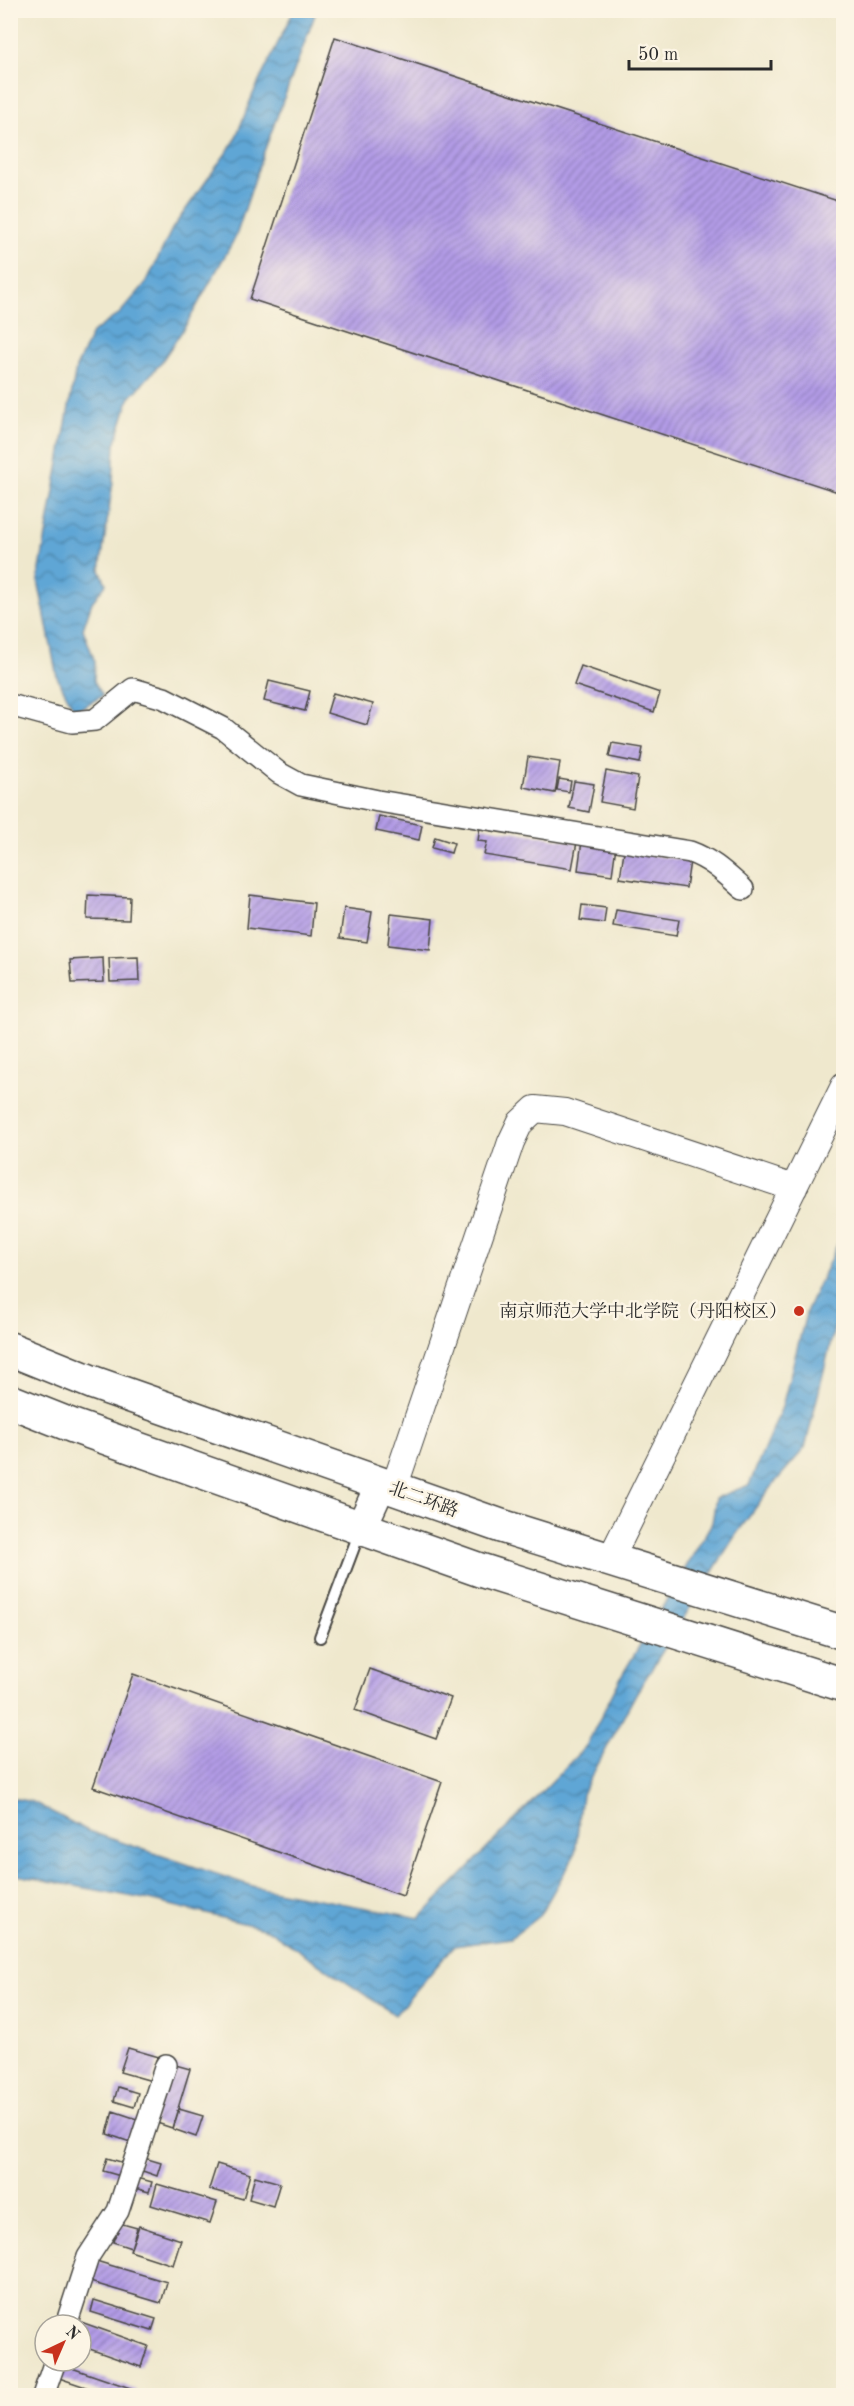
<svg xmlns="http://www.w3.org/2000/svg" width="854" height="2406" font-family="'Old Standard TT','Noto Serif SC',serif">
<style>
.water{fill:url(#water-waves);stroke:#446880;stroke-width:1.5}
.building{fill:url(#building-hatch)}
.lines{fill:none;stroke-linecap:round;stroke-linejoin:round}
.service-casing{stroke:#484743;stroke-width:14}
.minor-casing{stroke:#484743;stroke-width:24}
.tertiary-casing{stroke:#484743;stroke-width:28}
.secondary-casing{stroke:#484743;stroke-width:33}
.primary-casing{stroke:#484743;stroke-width:36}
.service{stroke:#fff;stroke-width:10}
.minor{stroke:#fff;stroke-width:21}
.tertiary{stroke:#fff;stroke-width:26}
.secondary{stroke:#fff;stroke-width:30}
.primary{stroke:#fff;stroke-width:33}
.poi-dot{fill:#c8321e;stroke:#fcf5e5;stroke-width:2}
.labels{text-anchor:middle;stroke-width:5;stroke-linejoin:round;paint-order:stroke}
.poi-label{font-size:18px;fill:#2b2b2b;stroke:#fcf5e5;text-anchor:end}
.street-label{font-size:18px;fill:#2b2b2b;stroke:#fcf5e5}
</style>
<defs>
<pattern id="water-waves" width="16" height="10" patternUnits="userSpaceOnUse" patternTransform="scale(1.5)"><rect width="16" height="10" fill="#5ea6d5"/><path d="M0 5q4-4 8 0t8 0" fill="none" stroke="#4e87ad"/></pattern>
<pattern id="building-hatch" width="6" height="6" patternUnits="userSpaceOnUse" patternTransform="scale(1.5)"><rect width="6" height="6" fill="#b29be6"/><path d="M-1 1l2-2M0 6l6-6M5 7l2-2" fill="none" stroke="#917fbb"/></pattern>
</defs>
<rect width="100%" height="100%" fill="#fcf5e5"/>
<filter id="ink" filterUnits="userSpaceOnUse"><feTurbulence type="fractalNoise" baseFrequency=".0167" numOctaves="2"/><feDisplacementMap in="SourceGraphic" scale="12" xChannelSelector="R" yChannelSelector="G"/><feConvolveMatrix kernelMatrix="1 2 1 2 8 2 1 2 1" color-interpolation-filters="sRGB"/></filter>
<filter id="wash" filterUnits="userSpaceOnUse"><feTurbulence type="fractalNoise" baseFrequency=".008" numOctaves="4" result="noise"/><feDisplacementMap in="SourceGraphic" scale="24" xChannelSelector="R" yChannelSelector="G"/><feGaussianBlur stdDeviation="1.35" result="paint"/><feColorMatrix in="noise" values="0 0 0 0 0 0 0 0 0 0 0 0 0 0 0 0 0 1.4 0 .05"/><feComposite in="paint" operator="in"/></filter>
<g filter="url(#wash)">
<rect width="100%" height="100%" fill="#efe8cd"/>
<path class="water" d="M294,10L306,11L315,15L262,157L236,236L186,325L160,364L129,399L115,445L113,482L100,570L106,584L92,602L83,629L95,662L94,681L103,696L75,711L57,677L38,580L76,368L92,333L120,313L146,283L172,229L234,142L253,94Z
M843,1232V1305L837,1317L805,1448L770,1488L735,1536L637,1692L582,1794L575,1854L540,1915L511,1938L454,1946L395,2015L267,1929L150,1900L11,1874L10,1798L33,1802L88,1831L255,1887L420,1918L586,1746L621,1677L712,1523L716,1498L749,1485L782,1407L807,1310Z"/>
<g id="blocks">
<path class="building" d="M335,37L844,203V494L250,299Z
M581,666L660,693L654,712L574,685Z
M269,681L310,691L305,711L264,701Z
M333,693L373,704L367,725L327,713Z
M612,743L643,748L640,763L609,757Z
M528,757L560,762L555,793L523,787Z
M606,771L638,777L633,808L600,802Z
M559,779L571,781L569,792L557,790Z
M574,781L594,784L589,812L569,808Z
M379,816L422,825L419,840L376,831Z
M480,826L577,842L572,869L484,855L487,842L478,841Z
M435,837L454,843L451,853L432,848Z
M582,841L616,846L612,875L578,870Z
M624,851L690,861L686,888L620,878Z
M88,895L130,897L129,920L87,919Z
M250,895L314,903L311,936L247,928Z
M582,905L606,908L604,923L580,920Z
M344,908L372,912L367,942L340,938Z
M616,910L679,920L676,936L613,926Z
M391,914L433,919L430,950L388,945Z
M138,957L139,981L110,982L109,958Z
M103,958L104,982L72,983L70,960Z
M370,1669L451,1698L436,1739L355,1710Z
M133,1674L442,1782L403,1896L93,1787Z
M128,2048L159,2057L152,2081L120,2072Z
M172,2064L190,2069L172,2128L154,2122Z
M118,2087L138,2093L134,2107L114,2101Z
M179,2109L203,2116L196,2137L173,2129Z
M113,2111L140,2120L133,2143L107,2134Z
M141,2157L161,2163L157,2176L137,2169Z
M107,2158L128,2164L124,2177L103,2171Z
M217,2164L250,2174L243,2199L209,2189Z
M255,2176L280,2183L273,2206L249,2199Z
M134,2177L152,2182L149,2192L131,2187Z
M157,2184L217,2202L210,2223L151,2205Z
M119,2223L137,2228L131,2248L113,2242Z
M139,2226L181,2240L173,2265L130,2251Z
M96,2261L167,2282L161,2303L90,2282Z
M94,2300L156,2319L152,2331L91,2312Z
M81,2322L148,2346L141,2367L81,2346Z
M63,2365L136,2390L134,2396H112L59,2378Z"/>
</g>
</g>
<g filter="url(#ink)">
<use href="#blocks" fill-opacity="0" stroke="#484743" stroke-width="1.5"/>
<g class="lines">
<defs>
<path id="service" d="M320,1637L360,1531"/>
<path id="minor" d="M10,705L72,722L95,720L133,689L164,698L223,728L279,773L301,785L378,801L690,852C712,860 726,874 743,889
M66,2325L88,2257L118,2211L166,2065
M43,2396L55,2361"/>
<path id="tertiary" d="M394,1488L511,1142L520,1123L535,1109L565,1112L794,1188
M610,1560L844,1086"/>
<path id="secondary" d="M361,1528L381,1484"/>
<path id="primary" d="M10,1349L94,1383L501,1526L844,1633
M10,1401L73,1426L480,1570L844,1685"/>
</defs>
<use href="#service" class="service-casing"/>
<use href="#minor" class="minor-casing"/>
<use href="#tertiary" class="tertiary-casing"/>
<use href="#secondary" class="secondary-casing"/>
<use href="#primary" class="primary-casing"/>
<use href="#service" class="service"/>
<use href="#minor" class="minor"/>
<use href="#tertiary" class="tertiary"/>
<use href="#secondary" class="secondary"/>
<use href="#primary" class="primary"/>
</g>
</g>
<circle class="poi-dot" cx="799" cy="1311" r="6"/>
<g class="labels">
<g class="poi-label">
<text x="787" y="1317">南京师范大学中北学院（丹阳校区）</text>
</g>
<g class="street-label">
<text transform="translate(424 1499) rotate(20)" y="6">北二环路</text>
</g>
</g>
<rect width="854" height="2406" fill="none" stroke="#fcf5e5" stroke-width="36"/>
<g transform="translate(63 2343) rotate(44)"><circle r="28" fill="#fcf5e5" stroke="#a8a49b" stroke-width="1.5"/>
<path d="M0-4.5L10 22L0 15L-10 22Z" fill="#c8321e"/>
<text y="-9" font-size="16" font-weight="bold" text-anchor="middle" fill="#2b2b2b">N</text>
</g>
<path d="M629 60v9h142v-9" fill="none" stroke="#2b2b2b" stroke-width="3"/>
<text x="638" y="60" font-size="18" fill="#2b2b2b" stroke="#fcf5e5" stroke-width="4.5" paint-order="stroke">50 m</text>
</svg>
